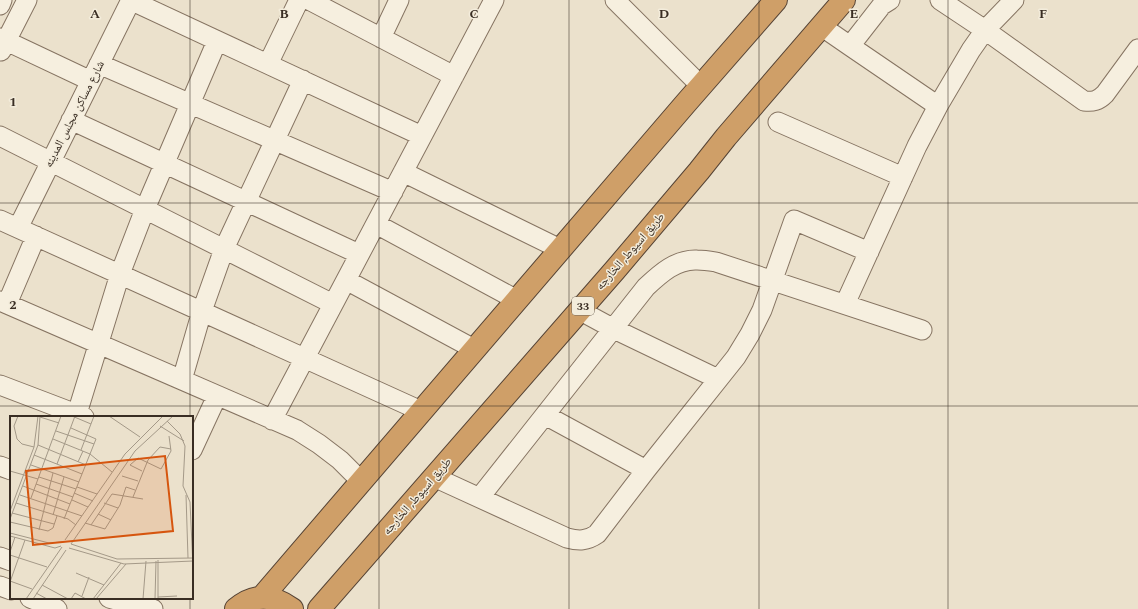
<svg xmlns="http://www.w3.org/2000/svg" width="1138" height="609" font-family="Spectral,'Noto Naskh Arabic',serif">
<style>
.lines{fill:none;stroke-linecap:round;stroke-linejoin:round}
.street-casing{stroke:#867462;stroke-width:21}
.highway-casing{stroke:#554335;stroke-width:24}
.street{stroke:#f6efdf;stroke-width:19}
.highway{stroke:#cf9f68;stroke-width:22}
.grid{fill:none;stroke:#392d23;stroke-width:1;stroke-opacity:0.55}
.labels{text-anchor:middle;stroke-width:3;stroke-linejoin:round;paint-order:stroke}
.shield{fill:#f3ecdb;stroke:#71665a;stroke-width:1}
.shield-label{font-size:11px;font-weight:bold;fill:#392d23}
.street-label{font-size:12px;fill:#392d23;stroke:#f3ecdb}
.inset-road{fill:none;stroke:#a49988;stroke-width:1}
.view{fill:#d6550e;fill-opacity:0.15;stroke:#d6550e;stroke-width:2}
.inset-edge{fill:none;stroke:#392d23;stroke-width:2}
.grid-label{font-size:13px;text-anchor:middle;font-weight:bold;fill:#392d23;stroke:#f3ecdb;stroke-width:3;stroke-linejoin:round;paint-order:stroke}
</style>
<rect width="100%" height="100%" fill="#ebe1cc"/>
<g class="lines">
<defs>
<path id="street" d="M130,0L422,136
M309,0L454,76
M615,0L701,86
M940,0L985,30L1084,101C1093,102 1098,101 1105,94L1138,49
M0,5L2,0
M821,26L850,46L938,106
M0,38L91,81
M381,38L399,0
M850,46L882,5L890,0
M1,51L27,0
M99,64L393,192
M268,64L299,0
M71,120L359,254
M778,122L903,177
M0,136L333,304
M403,172L560,249
M0,220L421,411
M376,224L517,300
M18,228L131,0
M346,280L474,349
M0,301L297,430L319,444L340,460L361,481
M7,304L36,236
M845,304L917,146L938,106L971,50L985,30L1014,0
M579,310L614,329L718,379
M182,380L202,311L224,249L303,80
M0,385L84,417
M545,415L646,470
M76,417L120,274L145,209L217,41
M272,420L494,0
M192,450L217,396
M0,466L11,470
M434,477L567,538C579,541 587,541 597,534L646,470L736,357L750,334L762,310L794,220L869,252
M480,497L646,287C660,274 676,259 697,260C704,260 710,261 716,262L922,330
M0,557L11,561
M0,586L11,590
M30,598L57,609
M109,598L130,604L153,609"/>
<path id="highway" d="M262,597L686,103L776,0
M236,609C255,593 273,595 292,609
M319,609L615,270L699,171L726,137L844,0"/>
</defs>
<use href="#street" class="street-casing"/>
<use href="#highway" class="highway-casing"/>
<use href="#street" class="street"/>
<use href="#highway" class="highway"/>
</g>
<path class="grid" d="M190,0V417M379,0V609M569,0V609M759,0V609M948,0V609M0,203H1138M0,406H1138M190,598V609"/>
<g class="labels">
<rect class="shield" x="572" y="297" width="22" height="18" rx="3"/>
<g class="shield-label">
<text x="583" y="310">33</text>
</g>
<g class="street-label">
<text transform="translate(74 114) rotate(-63)" y="4">شارع مساكن مجلس المدينه</text>
<text transform="translate(630 251) rotate(-49)" y="4">طريق اسيوط, الخارجه</text>
<text transform="translate(417 496) rotate(-49)" y="4">طريق اسيوط, الخارجه</text>
</g>
</g>
<g transform="translate(10 416)">
<rect width="183" height="183" fill="#ebe1cc"/>
<path class="inset-road" d="M8,0L4,10L7,23L12,28L24,31M62,0L81,8M99,0L130,21M30,1L49,7M157,5L170,18L175,30L173,70L180,86L183,151M150,10L174,25M46,15L84,28M43,23L80,38L102,56M28,29L76,49M71,34L84,0M24,39L72,58M68,46L73,35M47,48L65,0M21,49L69,66M120,49L128,42L151,53L161,35L159,20M120,49L132,55M0,55L28,63M112,60L128,65M29,61L66,73M26,68L63,81M13,70L60,88M67,71L87,78M64,77L83,85M10,79L72,100M176,79L178,142M123,81L138,44L150,31L161,33M21,82L51,0M62,84L78,91M6,87L58,103L66,109M94,87L108,92M0,95L24,31L28,0M2,97L44,108M88,98L101,104M43,99L54,61M0,103L28,29L30,0M54,103L86,23L61,12M0,106L38,115L43,112L47,100M75,107L95,113L110,89L116,71L125,74M81,109L102,78L133,83M29,114L43,57M0,117L39,127L52,126M0,120L45,132L51,130M55,124L115,38L153,0M61,128L107,143L183,142M61,128L125,35L163,0M59,132L114,148L183,145M0,136L5,121M0,139L37,151M66,157L94,169M0,165L22,173M0,166L15,124M32,169L58,183M26,177L37,183M72,180L79,161M148,181L167,180M16,183L52,131M23,183L56,134M61,183L65,177L76,183M83,183L111,147M86,183L116,148M133,183L136,145M145,183L146,145M148,183V144"/>
<path class="view" d="M155,40L163,115L23,129L16,55Z"/>
<rect width="183" height="183" class="inset-edge"/>
</g>
<g class="grid-label">
<text x="95" y="18">A</text>
<text x="284" y="18">B</text>
<text x="474" y="18">C</text>
<text x="664" y="18">D</text>
<text x="854" y="18">E</text>
<text x="1043" y="18">F</text>
<text x="13" y="106">1</text>
<text x="13" y="309">2</text>
</g>
</svg>
